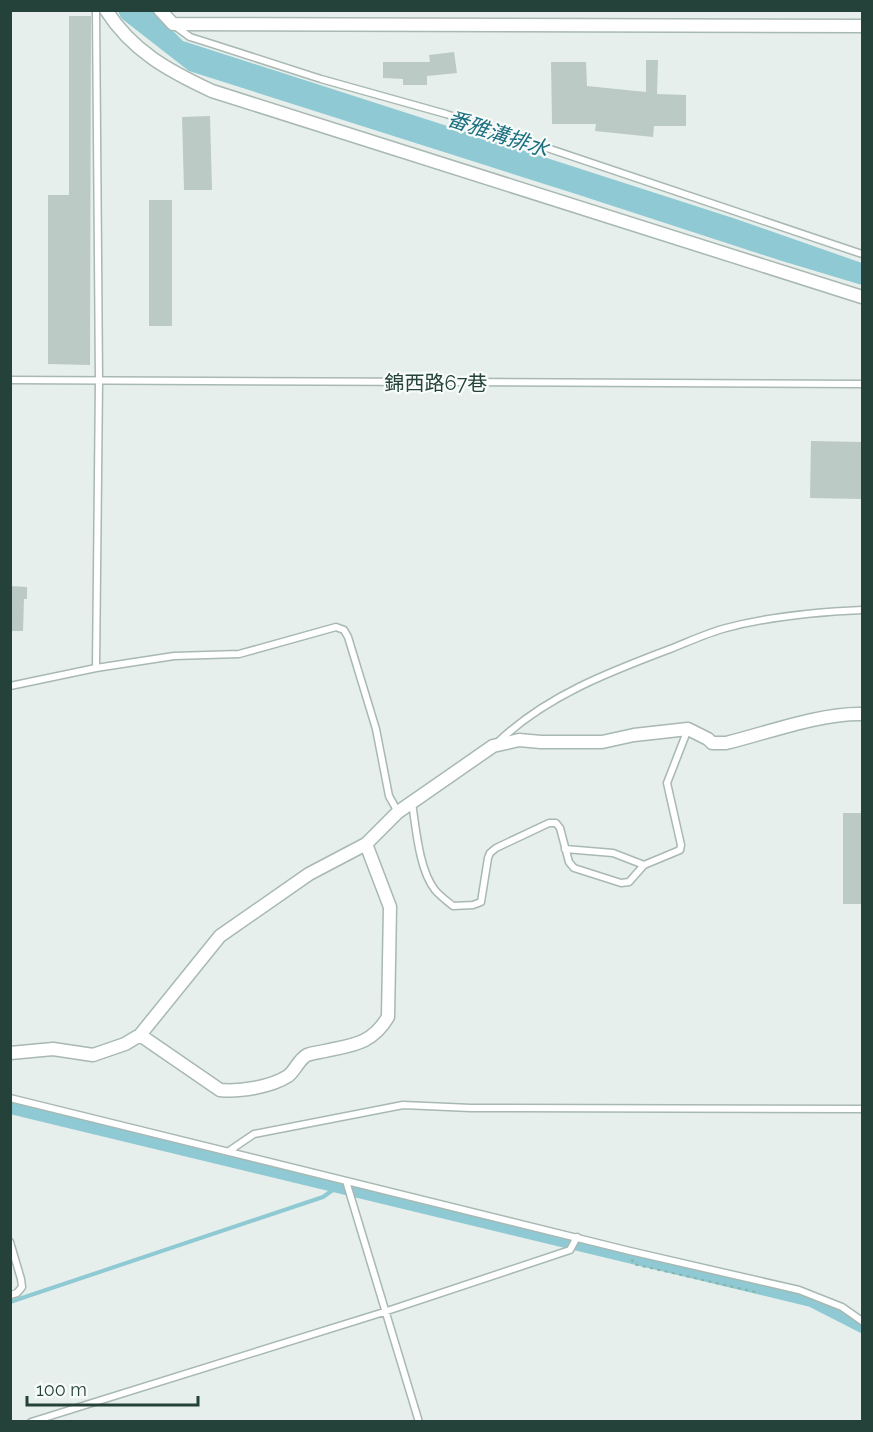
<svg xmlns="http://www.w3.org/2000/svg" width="873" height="1432" font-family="Raleway,'Noto Sans TC',sans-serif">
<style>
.water{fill:#8ec9d4}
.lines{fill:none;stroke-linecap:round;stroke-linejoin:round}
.stream{stroke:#8ec9d4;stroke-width:4}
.canal{stroke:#8ec9d4;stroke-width:12}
.building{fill:#bbcac4}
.service-casing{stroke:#a8b8b2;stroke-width:9}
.minor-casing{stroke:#a8b8b2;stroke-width:15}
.path{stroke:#86b3a5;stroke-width:2;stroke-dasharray:3 4.5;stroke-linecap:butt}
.service{stroke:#fff;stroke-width:6}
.minor{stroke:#fff;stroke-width:12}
.labels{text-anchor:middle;stroke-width:4.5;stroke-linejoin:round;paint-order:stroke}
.street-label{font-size:20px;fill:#24423a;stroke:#f7fbf9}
.water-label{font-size:21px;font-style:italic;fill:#1c6f80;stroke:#f7fbf9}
</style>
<rect width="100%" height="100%" fill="#e6efeb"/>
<path class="water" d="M118,11H153L183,41L736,219L862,263V285L782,261L576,194L189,71L121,18Z"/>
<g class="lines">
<path class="stream" d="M10,1302L323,1197L337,1187"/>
<path class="canal" d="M10,1108L811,1301L862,1327"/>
</g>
<path class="building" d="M69,16H91L90,365L48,364V195H69Z
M454,52L457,73L427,76V85H403V79L383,78V62H430L429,55Z
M646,60H658L657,94L686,95V126H654L653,137L595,131L596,124H552L551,62H586L587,86L646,92Z
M210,116L212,190H184L182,117Z
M149,200H172V326H149Z
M811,441L862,442L861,499L810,498Z
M10,586L27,587V599H24L23,631H10Z
M843,813H862V904H843Z"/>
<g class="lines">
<defs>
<path id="service" d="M96,10L99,381L96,668
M175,26L190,37L206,42L321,79L446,114L862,254
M10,380L862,384
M10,686L96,668L174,656L239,654L336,627L344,630L348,637L376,729L389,796L398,812
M498,742C546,696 609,672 670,649C688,642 707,633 726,628C771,616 817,612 862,610
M412,803C416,828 419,870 435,890C440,896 447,901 453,906L473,905L481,902L488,858L490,853L496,848L549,823H556L560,828L569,862L574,868L621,883L629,882L644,865L680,850L681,845L667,783L688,729
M565,849L613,853L644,865
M10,1098L630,1251L799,1290L842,1307L862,1321
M229,1151L254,1134L403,1105L471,1108L862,1109
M346,1181L419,1422
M10,1242L21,1279L22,1287L17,1293L10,1295
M31,1422L384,1312L570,1250L577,1237"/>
<path id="minor" d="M106,10C132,51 169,71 212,91L862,297
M160,10L173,24L862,26
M140,1035L220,1090C239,1092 271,1087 288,1076C295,1071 299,1059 307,1055C312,1053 320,1052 325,1051C353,1045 372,1044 388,1017L390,907L366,844
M10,1053L53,1049L93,1055L125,1044L140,1035L220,936L309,874L366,844L398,812L493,746L519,740L541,742H602L634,735L688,729L708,739L712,743H726C767,733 820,713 862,714"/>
</defs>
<use href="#service" class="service-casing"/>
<use href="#minor" class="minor-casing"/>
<path class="path" d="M632,1259L633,1264L760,1293"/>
<use href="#service" class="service"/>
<use href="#minor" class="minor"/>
</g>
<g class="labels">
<g class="street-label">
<text x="436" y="390">錦西路67巷</text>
</g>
<g class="water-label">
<text transform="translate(498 134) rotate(18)" y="7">番雅溝排水</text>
</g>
</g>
<rect width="873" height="1432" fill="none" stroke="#24423a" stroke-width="24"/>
<path d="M27 1396v9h171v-9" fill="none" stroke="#24423a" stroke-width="3"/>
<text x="36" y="1396" font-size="18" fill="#24423a" stroke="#f7fbf9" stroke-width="4.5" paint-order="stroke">100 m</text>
</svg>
